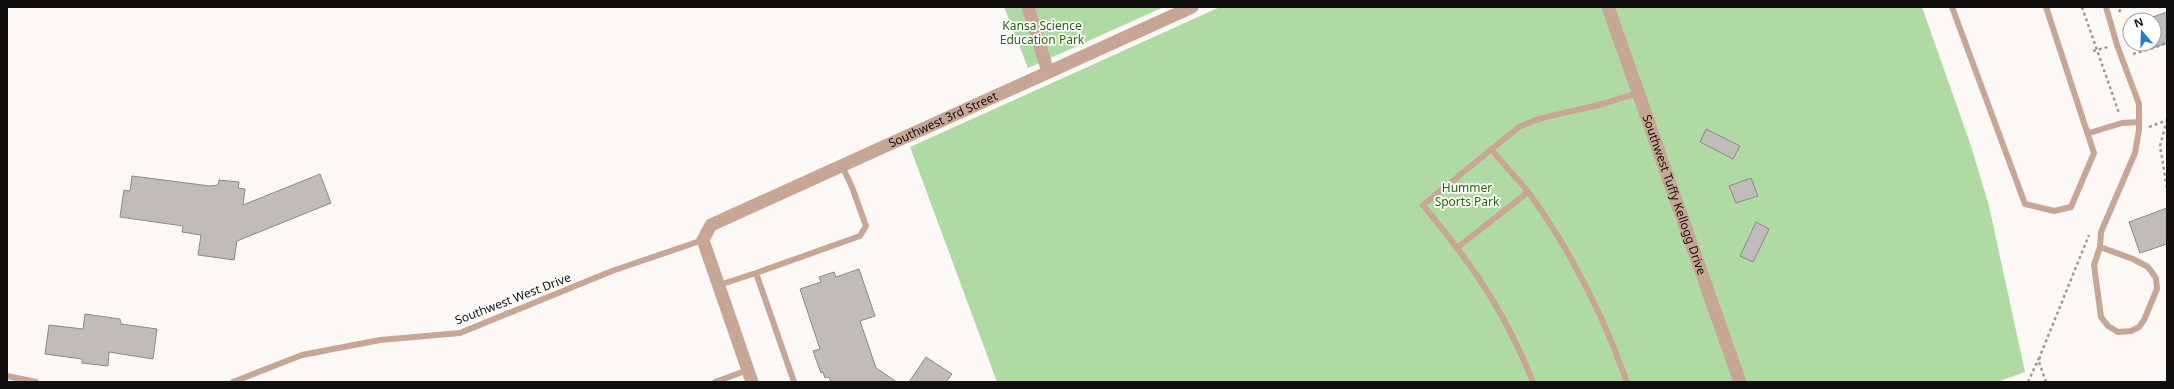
<svg xmlns="http://www.w3.org/2000/svg" width="2174" height="389" font-family="'Noto Sans',sans-serif">
<style>
.green{fill:#b0daa3}
.building{fill:#bfbcb9;stroke:#8c8986}
.lines{fill:none;stroke-linecap:round;stroke-linejoin:round}
.path{stroke:#9c9a98;stroke-width:2.5;stroke-dasharray:3 3;stroke-linecap:butt}
.lane{stroke:#c8a695;stroke-width:6}
.street{stroke:#c8a695;stroke-width:13}
.labels{text-anchor:middle;stroke-width:3.5;stroke-linejoin:round;paint-order:stroke}
.park-label{font-size:12px;fill:#276508;stroke:#fff}
.street-label{font-size:12px;fill:#100f0e;stroke:#fff}
</style>
<rect width="100%" height="100%" fill="#fcf8f5"/>
<path class="green" d="M1004,7H1164L1028,68Z
M1220,7H1922L1971,146L1989,206L2025,372L1997,382H997L910,147Z"/>
<path class="building" d="M2167,12V43L2150,49L2149,44H2154V20H2144Z
M1706,129L1740,146L1733,159L1700,142Z
M320,174L331,203L237,241L234,260L198,255L201,235L182,232L183,226L120,217L124,190L130,191L132,176L210,186L218,185L219,180L239,182L238,188L245,189L243,205Z
M1751,178L1758,196L1736,203L1729,186Z
M2167,208V244L2140,253L2129,222Z
M1756,222L1769,229L1753,262L1740,256Z
M859,269L875,316L860,321L876,368L897,382H831L829,377L825,378L823,372L821,373L813,351L820,349L800,289L821,282L819,277L834,272L836,277Z
M85,314L120,319L121,324L157,329L153,359L109,352L108,366L82,363V359L45,354L49,325L83,329Z
M926,357L952,374L946,382H909Z"/>
<g class="lines">
<path class="path" d="M2082,7L2119,113
M2119,12L2122,7
M2149,44L2150,49L2167,43
M2093,51L2108,47
M2133,54L2150,49
M2167,120L2160,146L2167,188
M2149,127L2167,120
M2028,382L2039,358
M2046,382L2039,362L2040,356L2089,235"/>
<path class="lane" d="M1952,7L2025,204L2054,211L2071,207L2094,153L2046,7
M2089,133L2122,123L2139,122
M1491,149C1503,164 1517,178 1529,193C1571,251 1603,315 1627,382
M1458,247L1528,192
M2100,247L2133,259L2148,267L2156,278L2157,289L2144,320L2139,327L2131,331L2118,332L2108,326L2101,317L2094,265L2100,247L2101,232L2135,153L2139,130V104L2117,45L2106,7
M756,273L860,236L866,226L852,187L842,166
M719,285L756,273L794,382
M7,376L36,382
M233,382L302,355L380,340L460,333L612,271L703,240
M715,382L748,370
M1533,382C1505,311 1471,263 1423,205L1519,127C1546,114 1574,112 1602,104C1614,101 1626,96 1638,93"/>
<g class="street">
<path d="M1028,7L1048,72"/>
<path id="s1" d="M1608,7L1740,382"/>
<path id="s2" d="M752,382L703,240L711,225L1192,7"/>
</g>
</g>
<g class="labels">
<g class="park-label">
<text x="1042" y="30">Kansa Science<tspan x="1042" dy="14">Education Park</tspan></text>
<text x="1467" y="192">Hummer<tspan x="1467" dy="14">Sports Park</tspan></text>
</g>
<g class="street-label">
<text dy="4" stroke="none"><textPath href="#s2" startOffset="422">Southwest 3rd Street</textPath></text>
<text dy="4" stroke="none"><textPath href="#s1" startOffset="199">Southwest Tuffy Kellogg Drive</textPath></text>
<text transform="translate(513 299) rotate(-21)" y="4">Southwest West Drive</text>
</g>
</g>
<rect width="2174" height="389" fill="none" stroke="#100f0e" stroke-width="16"/>
<g transform="translate(2142 32) rotate(341)"><circle r="19" fill="#ffffff" stroke="#9f9f9f"/>
<path d="M0-3L7 15L0 10L-7 15Z" fill="#247cc9"/>
<text y="-6" font-size="11" font-weight="bold" text-anchor="middle" fill="#100f0e">N</text>
</g>
</svg>
